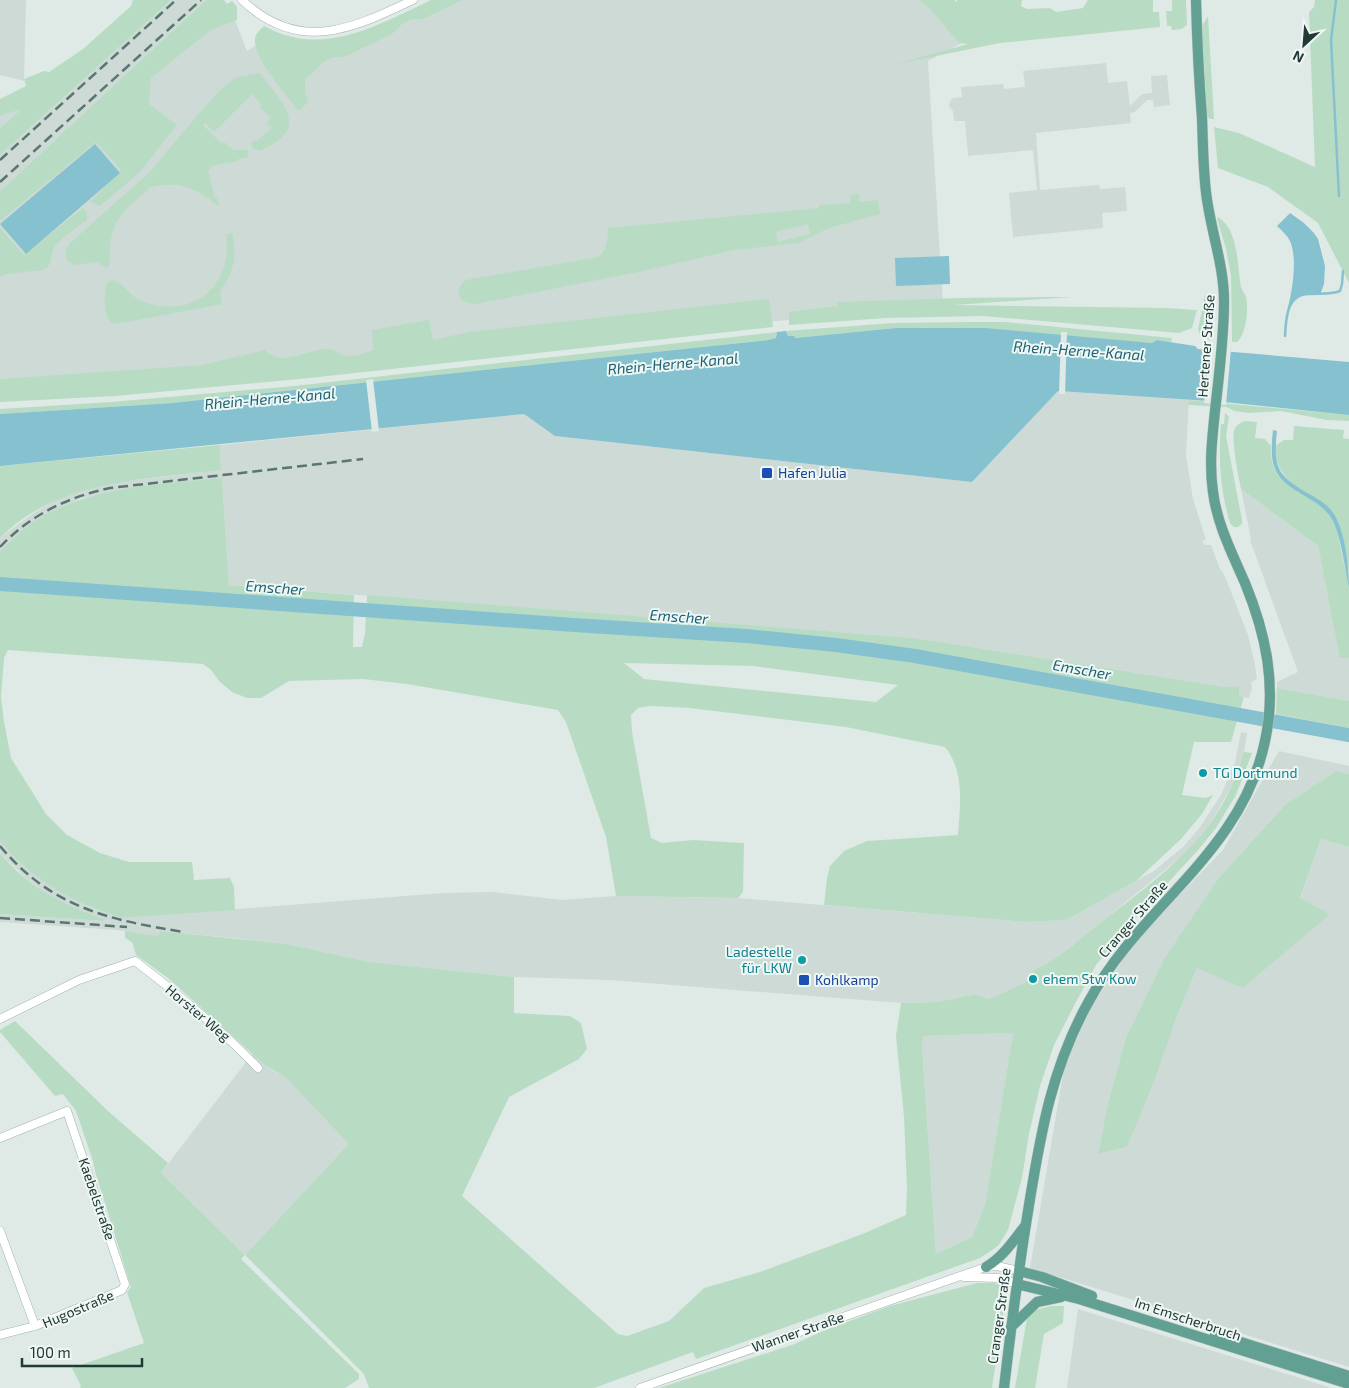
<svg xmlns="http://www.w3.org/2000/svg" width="1349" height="1388" font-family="'Exo 2',sans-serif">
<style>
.built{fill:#cddad5}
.green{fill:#b8dcc3;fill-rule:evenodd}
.water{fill:#86c1d0}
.pier{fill:#dfeae6}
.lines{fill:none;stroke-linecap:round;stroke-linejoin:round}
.stream{stroke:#86c1d0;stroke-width:2.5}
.river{stroke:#86c1d0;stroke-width:14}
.minor-casing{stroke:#a2b2ad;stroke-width:9}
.major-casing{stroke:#bcc4c2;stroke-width:11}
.minor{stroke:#fff;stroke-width:8}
.major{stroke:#63a094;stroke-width:10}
.rail{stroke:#5a7670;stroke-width:2.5;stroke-dasharray:10 5;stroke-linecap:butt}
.transit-dot{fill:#1a4fb4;stroke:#eff7f4;stroke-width:2}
.culture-dot{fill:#0f9aa8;stroke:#eff7f4;stroke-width:2}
.labels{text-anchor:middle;stroke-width:4;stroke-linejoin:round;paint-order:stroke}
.street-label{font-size:14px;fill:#203a35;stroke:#eff7f4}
.transit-label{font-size:14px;fill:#164399;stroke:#eff7f4;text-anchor:start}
.culture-label{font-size:14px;fill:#0d838f;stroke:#eff7f4;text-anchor:start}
.water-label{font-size:15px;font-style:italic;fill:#1b6276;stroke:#eff7f4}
</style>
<rect width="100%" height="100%" fill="#dfeae6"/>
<path class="built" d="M0,0H26L24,81L0,75Z
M171,0H206L0,191V155Z
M433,0H954L978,27L988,29L928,61L943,305L527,345L0,386V211L141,83L222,16L234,17L247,51L261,42L333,45Z
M1106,63L1108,83L1127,81L1130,106L1142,94L1152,93L1151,76L1167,75L1170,105L1154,107L1153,100H1147L1135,112L1130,113L1131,123L1036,133L1040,190L1099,185L1100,189L1125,187L1127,211L1102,213L1103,228L1013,237L1009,193L1037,190L1033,150L968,156L965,121H954L953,111L949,106L950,101L953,98L962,97L961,87L1003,84L1004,89L1025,87L1023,71Z
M24,108L0,128V116Z
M1058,391L1189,400L1186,455L1193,499L1206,540L1202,541L1205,545H1211L1220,569L1224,574L1248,635L1255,665L1257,679L1251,682L1252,688L1249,698L1239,697L1240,687L1237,686L1226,687L914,638L229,585L222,479L82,498L39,518L11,540L0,551V538L5,534L35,512L59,498L82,490L109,483L221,470L220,445L524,414L555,436L972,482Z
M1241,489L1318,546L1341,658H1349V701L1277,688V682L1298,672L1250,540L1251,539Z
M1241,732L1247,733L1244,752L1232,785L1211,823L1188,851L1071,947L1051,961L1034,970L1026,982L989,999L976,994L937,1002L901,1003L609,980L514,977L370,962L287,944L235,938L160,931L158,936L117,930L0,922V914L104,921V919L78,910L54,899L28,880L0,853V841L13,856L34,875L59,892L81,903L120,918L443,893L493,892L562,900L616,896L738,898L1027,922L1066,920L1154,871L1184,846L1200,827L1221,795L1235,762Z
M1279,751L1349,766V774L1336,771L1285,805L1217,880L1165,957L1126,1037L1107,1107L1098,1154L1127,1147L1175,1021L1197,968L1330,914L1300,899L1321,839L1349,847V1367L1030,1268L1065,1063L1095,1001L1137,939L1223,850Z
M1013,1033L985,1206L972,1237L936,1254L922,1045L924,1036Z
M253,1053L270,1069L286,1078L350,1144L245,1255L161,1173Z
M1078,1309L1332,1388H1067Z"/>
<path class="green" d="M133,0H171L0,155V128L22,109L0,116V99L26,86L24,79L44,71L49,72L83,49L131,6Z
M206,0H224L227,4L232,1L237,7V20L211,30L151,78L149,104L177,125L140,172L100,206L90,202L121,170L96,142L0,221V191Z
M431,0H462L423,19H411L401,25L392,34L344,57H333L322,63L314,72L305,78V93L308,102L299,111C287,96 252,57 255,38C256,33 260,30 264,26C271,29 278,33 285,35C335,51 387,21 431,0Z
M920,0H954L956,2L957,0H1022L1021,6L1027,9L1050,8L1056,12L1083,8L1088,0H1153V12H1159L1160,27L1000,43L896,64L968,44L959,43L932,11Z
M1172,0H1186L1187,25L1182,29L1172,30L1171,26H1167L1166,11H1172Z
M1315,0H1349V283L1318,223L1268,187L1218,168L1214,127L1239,133L1315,167L1309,12L1314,7Z
M1208,16L1214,119H1210L1207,116L1202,26Z
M260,73C284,106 312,128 259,151L252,148L251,143L254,140L257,141L272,128L267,124L270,117L259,107L261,104L252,94L214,132L205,123L203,125L222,144L224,142L234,150H247L249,157L238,159V161L211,166V169H208L215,198H217L219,207C196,187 178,180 148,188V190C132,203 114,217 111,239C109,248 111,257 109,266L106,268L98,262L75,265L68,262L65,252L69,244L150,172L195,118L222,88L237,77Z
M859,194V202L878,200L880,214L829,228L798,243L734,250L643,271L476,304C460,304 451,291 466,280L598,257C607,251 608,238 608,228L819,208V205L851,203L850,195ZM808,224L810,234L778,242L776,232Z
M83,208L87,213V220C80,225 57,241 54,248C49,258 54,266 42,270L6,274L0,277V228L24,255Z
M1218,217C1239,230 1237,266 1241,287C1242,290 1245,294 1246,297C1249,308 1246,335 1237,342H1232L1231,276L1226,249L1217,219Z
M232,233C237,258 234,271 220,292L222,304L116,324C112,323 109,321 107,316C104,310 104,288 107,283L114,280C125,285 130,296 141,301C190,321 234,287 226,235Z
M1205,295L1211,302L1212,308L1210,340L1201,336L1198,330Z
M1050,297H1073L953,305L1166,308L1197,310L1192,328L1179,333L983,316L886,318L789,325V312L838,306L837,302L960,298Z
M769,299L773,327L310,378L115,396L0,402V379L203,365L265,350C281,369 308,348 328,349C333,349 338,353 343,355C352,358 365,353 373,350L372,330L429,320L433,340L469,332Z
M968,322H1005L1172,338L1171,342L1157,340L1152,343L896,328L795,338L788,336L786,331L893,323Z
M777,332L776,338L769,340L172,403L0,414V409L111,402L294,386Z
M1189,400L1349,415V421L1327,420L1281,411L1248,413L1235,411L1226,407L1188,405Z
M1225,413L1229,417L1226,436L1242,520V524L1238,527H1234L1230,523C1220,490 1218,458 1221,424H1224Z
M1245,421L1257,422L1255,438L1265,439L1271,446C1269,486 1299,486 1322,507C1329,514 1333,521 1337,530L1349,588V658H1340L1318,546L1241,489C1239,478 1230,437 1235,428C1237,425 1241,422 1245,421Z
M1294,426L1344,430L1343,438L1349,439V572C1345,551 1343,528 1331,510C1308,494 1273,480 1275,446L1284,440H1293Z
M220,445L221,470C144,480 59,479 0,538V466Z
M222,478L229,585L354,595L353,647H362L365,633L367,595L914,638L1226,687L1237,686L1240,687L1239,697H1243V700L1231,742H1194L1182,795L1206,798L1213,795L1202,814L1181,839L1136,881L1066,920L1027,922L824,905L827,878L830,866L844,851L867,841L958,835C960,805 965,772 945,747L846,727L689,708L650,706L638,708L631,715L632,732L651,838L662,843L693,840L744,843L743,892L738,898L616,896L606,837L566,722L558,710L407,684L363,679L289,681L261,698H247L232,692L220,682L211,670L203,664L8,650L4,658L1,697L4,722L11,758L46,814L67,835L100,853L129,862H192L194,880L230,878L234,887L235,910L120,918L81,903L59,892L34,875L13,856L0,841V551C12,539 26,526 41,517C96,486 161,484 222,478ZM624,663L753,666L898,685L876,702L644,679Z
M1277,688L1349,701V728L1276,714Z
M1244,752L1252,753L1236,795L1216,828L1199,849L1131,923L1096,965L1077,1000L1054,1045L1040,1086L1029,1134L1022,1178L1008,1230L998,1246L980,1258L696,1359L693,1352L594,1388H369L364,1374L245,1255L241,1259L359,1374V1379L345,1388H80L81,1386L72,1368L144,1343L127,1292L131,1287L95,1171L93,1161L76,1111L63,1094L55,1096L0,1032V1030L15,1021L108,1111L168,1163L161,1173L245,1255L349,1144L286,1078L265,1065L168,978L136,955L132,942L125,938V931L158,936L160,931L287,944L370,962L514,977V1013L570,1016L581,1023L587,1049L579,1059L509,1097L462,1196L618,1334L627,1336L669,1321L704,1288L760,1272L865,1233L906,1215L907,1187L904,1117L896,1036L901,1003L937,1002L976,994L989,999L1026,982L1034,970L1051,961L1071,947C1117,907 1173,873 1210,824C1226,802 1236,777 1244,752ZM1013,1033L985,1205L972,1237L936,1254L922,1045L924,1036Z
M1336,771L1349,774V847L1321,839L1300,898L1330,914L1243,988L1197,968L1175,1021L1156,1076L1127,1147L1098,1154L1107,1107L1126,1037L1165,957L1217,880L1285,805Z
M0,853C29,888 63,905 104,919V921L0,914Z
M977,1283H994L1005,1286V1300L992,1388H659L792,1345L828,1329L890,1306Z
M1051,1306H1064L1063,1323L1044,1334L1035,1388H1015L1027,1318L1035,1310Z"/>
<path class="water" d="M95,144L120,173L26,254L0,224Z
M1290,213L1304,223L1314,233L1318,239L1325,266L1324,284L1320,295C1302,293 1294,295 1287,311C1292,293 1298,259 1290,241C1287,235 1282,231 1277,226Z
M949,256L950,284L896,286L895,258Z
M896,328H985L1152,343L1157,340L1195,346L1198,349L1349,362V415L1224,402L1058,391L972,482L555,436L524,414L0,466V414L172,403L768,340L776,338L777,332L786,331L788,336H794L795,338Z
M1273,430L1277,431C1273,468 1277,475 1309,494C1317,498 1325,503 1331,510C1345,527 1349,566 1349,588C1345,570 1341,533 1331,518C1325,508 1315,502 1305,496C1273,478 1269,467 1273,430Z"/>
<path class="pier" d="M1061,332H1067L1065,394H1059Z
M1209,347L1231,349L1226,405L1204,403Z
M373,379L379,431L372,432L366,380Z"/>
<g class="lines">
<path class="stream" d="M1336,0L1331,40L1339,196
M1285,336C1286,320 1286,294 1309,294C1320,293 1329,295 1340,291L1342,284L1343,271"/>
<path class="river" d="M0,584L574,625L746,636L836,645L915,656L1349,735"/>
<defs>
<path id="minor" d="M242,0C299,54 352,29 413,0
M0,1019L79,980L135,961C178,994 220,1028 258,1068
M0,1138L67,1111L125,1284L122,1290L35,1326L0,1335
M0,1231L35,1326
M963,1277L999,1278L1017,1284
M640,1388L986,1267L997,1266L1019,1271"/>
<path id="major" d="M986,1267C1003,1257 1013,1241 1025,1226
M1019,1271L1042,1277L1092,1296
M1017,1284L1079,1299L1349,1384
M1011,1327L1037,1302L1061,1297
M1215,1334L1349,1376
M1004,1388C1011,1327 1019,1266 1029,1205C1041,1131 1052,1067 1089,1001C1141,905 1242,853 1265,741C1277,686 1266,634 1245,583C1232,553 1217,524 1213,492C1209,465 1212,439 1215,411C1219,375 1224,338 1224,301C1224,264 1210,229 1206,192C1203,167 1203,143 1202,118C1199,79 1197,39 1196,0"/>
</defs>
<use href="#minor" class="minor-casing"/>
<use href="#major" class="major-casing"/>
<use href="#minor" class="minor"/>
<use href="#major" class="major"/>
<path class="rail" d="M0,160L176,0
M0,182L201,0
M0,547C30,515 68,497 110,488L363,459
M0,846C51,907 108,920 184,932
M0,918L127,927"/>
</g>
<g class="transit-dot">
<rect x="761" y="467" width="12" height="12" rx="2.5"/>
<rect x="798" y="974" width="12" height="12" rx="2.5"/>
</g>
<g class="culture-dot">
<circle cx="1203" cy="773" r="5"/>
<circle cx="802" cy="960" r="5"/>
<circle cx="1033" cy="979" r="5"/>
</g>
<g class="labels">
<g class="street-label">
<text transform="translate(1206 346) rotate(-86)" y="5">Hertener Straße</text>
<text transform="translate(1133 919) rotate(-49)" y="5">Cranger Straße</text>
<text transform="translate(198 1013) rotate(40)" y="5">Horster Weg</text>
<text transform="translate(97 1199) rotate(71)" y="5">Kaebelstraße</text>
<text transform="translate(78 1309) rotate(-23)" y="5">Hugostraße</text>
<text transform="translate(999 1316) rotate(-82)" y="5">Cranger Straße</text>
<text transform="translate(1188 1319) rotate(18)" y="5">Im Emscherbruch</text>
<text transform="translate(798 1332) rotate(-19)" y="5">Wanner Straße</text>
</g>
<g class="transit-label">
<text x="778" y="478">Hafen Julia</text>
<text x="815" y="985">Kohlkamp</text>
</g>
<g class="culture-label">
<text x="1213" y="778">TG Dortmund</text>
<text x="792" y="957" text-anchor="end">Ladestelle<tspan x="792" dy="16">für LKW</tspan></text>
<text x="1043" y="984">ehem Stw Kow</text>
</g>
<g class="water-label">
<text transform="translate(1079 351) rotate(4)" y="5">Rhein-Herne-Kanal</text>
<text transform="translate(673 364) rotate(-5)" y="5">Rhein-Herne-Kanal</text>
<text transform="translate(270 399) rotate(-5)" y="5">Rhein-Herne-Kanal</text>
<text transform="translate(275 588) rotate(4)" y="5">Emscher</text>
<text transform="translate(679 617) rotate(4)" y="5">Emscher</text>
<text transform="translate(1082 670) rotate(10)" y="5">Emscher</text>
</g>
</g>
<g transform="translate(1304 45) rotate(206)" stroke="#eff7f4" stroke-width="4" paint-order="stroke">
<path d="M0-4L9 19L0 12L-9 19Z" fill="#203a35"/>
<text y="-8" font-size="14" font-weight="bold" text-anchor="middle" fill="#203a35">N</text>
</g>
<path d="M22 1358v8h120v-8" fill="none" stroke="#203a35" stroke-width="2.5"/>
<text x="30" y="1358" font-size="15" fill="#203a35" stroke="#eff7f4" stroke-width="4" paint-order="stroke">100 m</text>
</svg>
